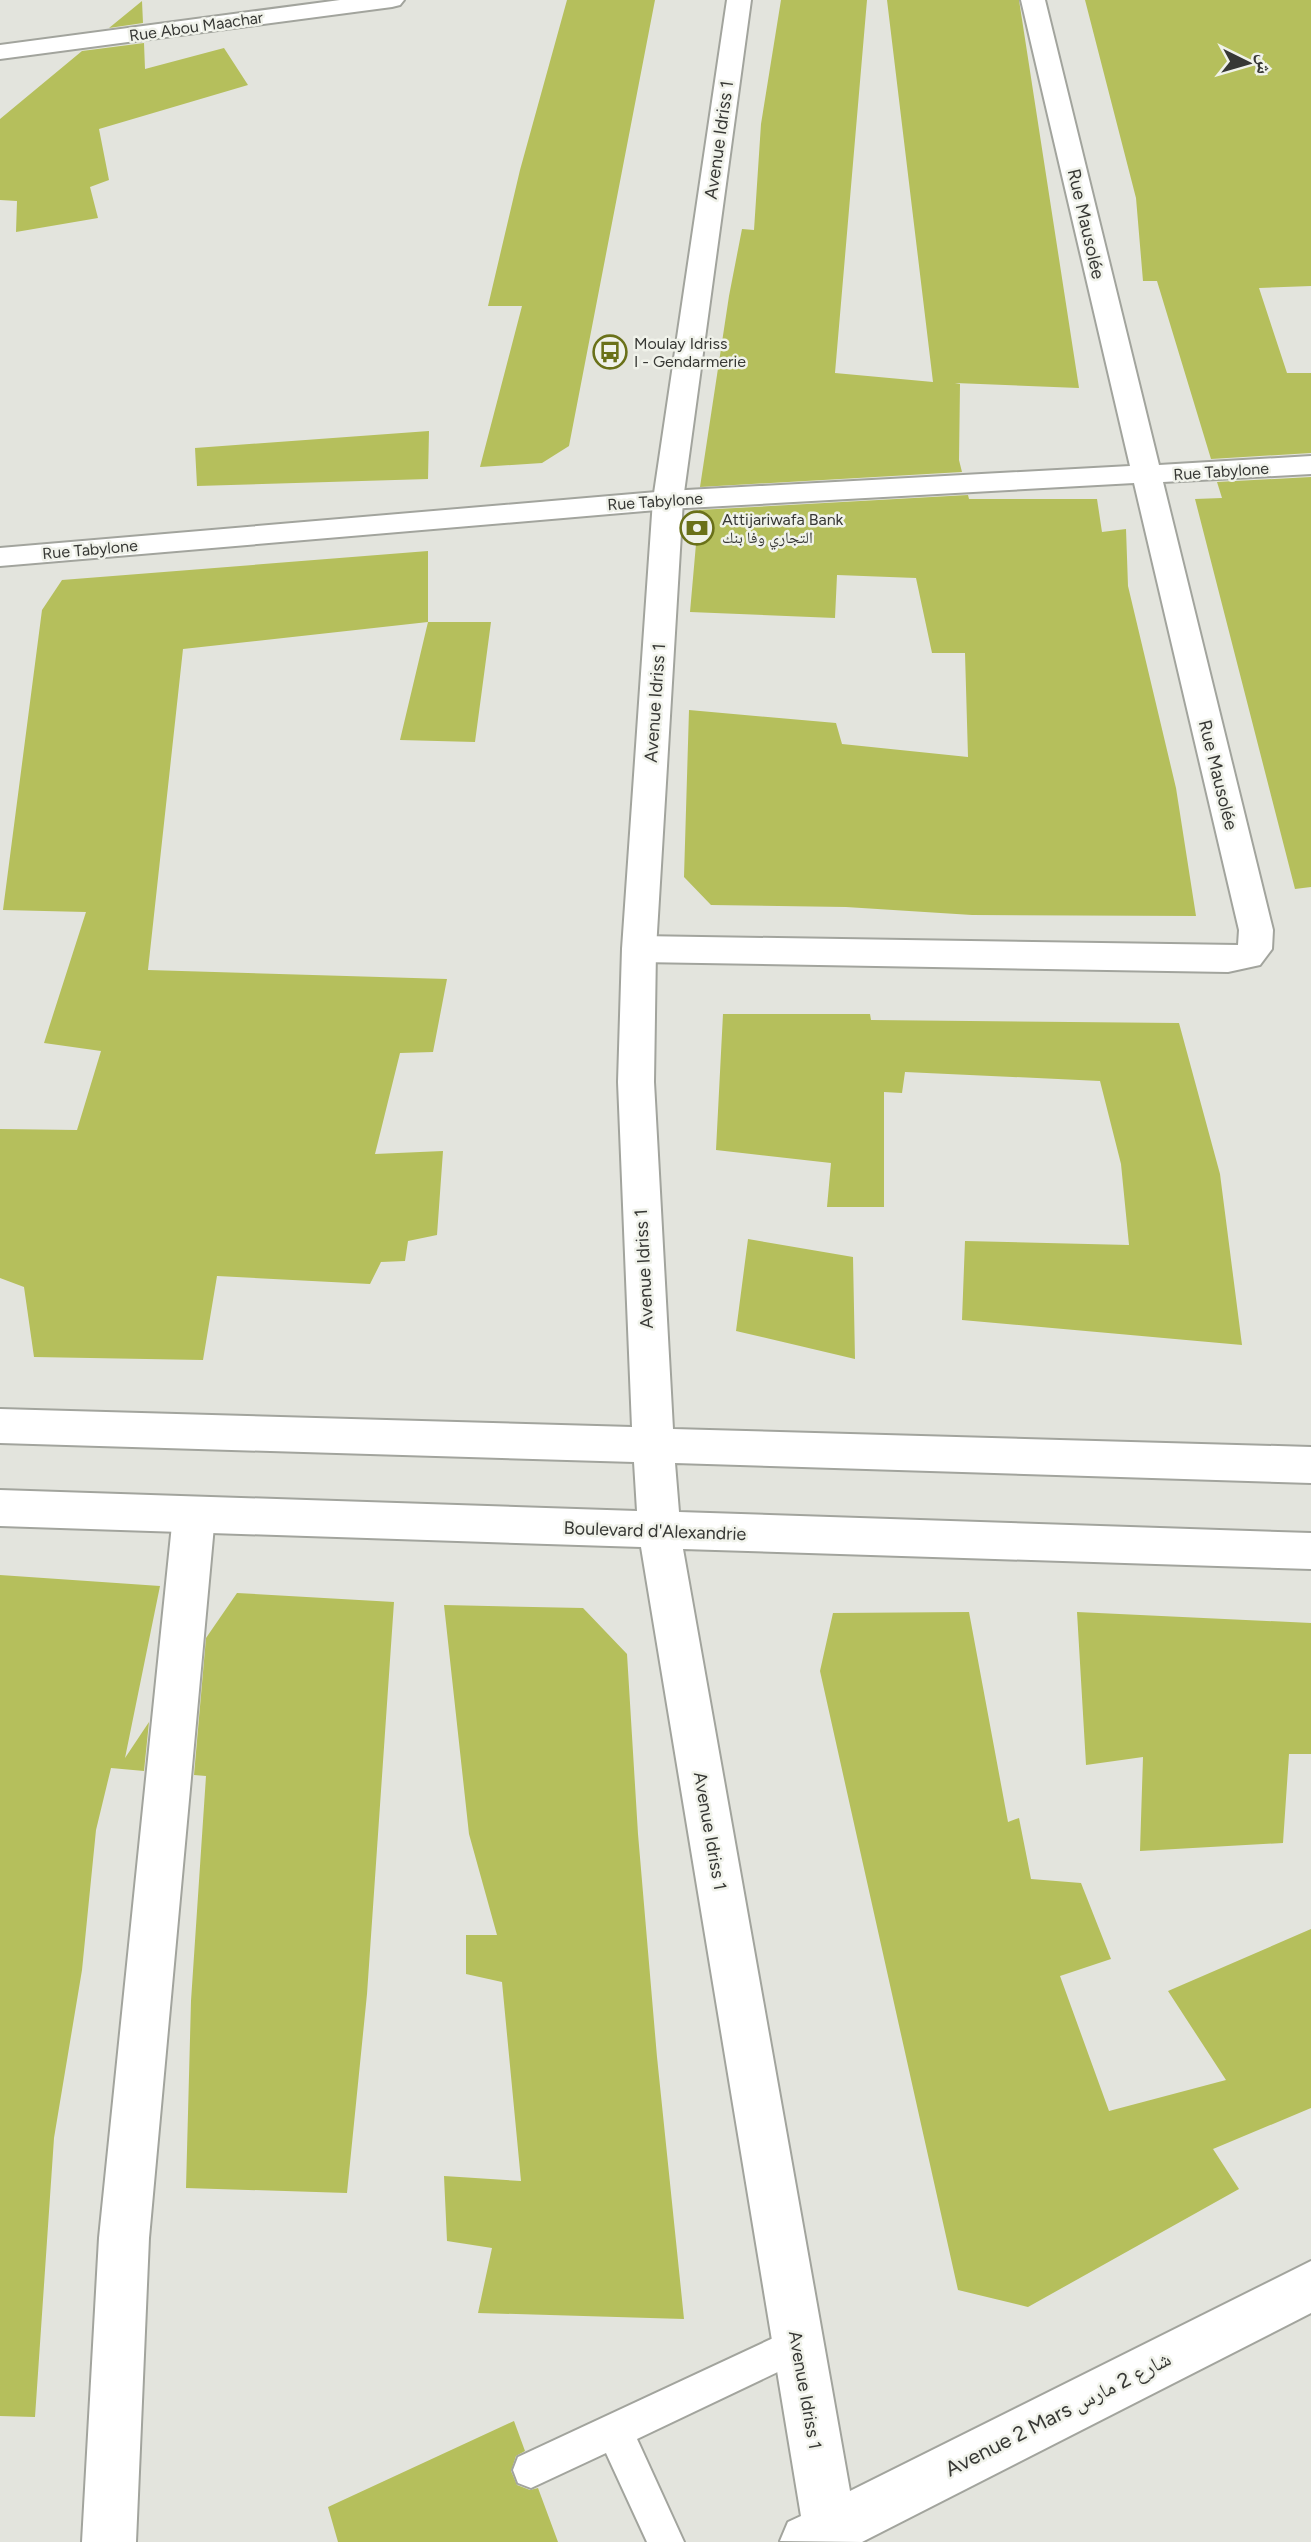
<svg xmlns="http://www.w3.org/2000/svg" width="1311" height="2542" font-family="Figtree,'Noto Naskh Arabic',sans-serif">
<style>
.building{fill:#b5bf5c}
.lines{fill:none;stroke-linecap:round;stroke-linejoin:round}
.lane-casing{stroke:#a2a49d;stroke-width:4}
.street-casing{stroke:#a2a49d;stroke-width:4}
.secondary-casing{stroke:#a2a49d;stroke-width:4}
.lane{fill:#fff;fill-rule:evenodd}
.street{fill:#fff;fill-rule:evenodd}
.secondary{fill:#fff;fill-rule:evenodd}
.labels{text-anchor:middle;stroke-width:5;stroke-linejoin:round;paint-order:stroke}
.far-street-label{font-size:16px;fill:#373835;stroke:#f0f2ea}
.far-poi-label{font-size:16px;fill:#373835;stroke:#f0f2ea;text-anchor:start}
.street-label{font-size:18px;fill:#373835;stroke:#f0f2ea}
.near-street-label{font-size:21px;fill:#373835;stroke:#f0f2ea}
</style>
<rect width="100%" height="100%" fill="#e3e4dd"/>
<path class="building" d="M567,0H655L569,446L542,463L480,467L522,306H488L520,170Z
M781,0H867L835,373L933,382L887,0H1019L1079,388L955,383L960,384L959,460L962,472L700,487L729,296L742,229L754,230L761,124Z
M1085,0H1311V286L1259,288L1287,373H1311V453L1211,459L1157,281H1143L1136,198Z
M142,1L143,23L109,28Z
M144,43L145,69L224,48L248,85L99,129L109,180L90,187L98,218L16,232L17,201L0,200V119L82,51Z
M429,431L428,479L197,486L195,448Z
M1311,477V887L1295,889L1195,499L1222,498L1217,482Z
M968,495L969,499H1097L1102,532L1126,529L1128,586L1176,788L1196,916L972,915L846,907L711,905L684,877L689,710L836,723L842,744L968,757L965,653H932L916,578L837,575L835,618L690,612L699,510Z
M428,551V622L183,649L148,970L447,979L433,1052L400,1053L375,1154L443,1151L437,1235L408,1241L405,1261L381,1262L370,1284L217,1276L203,1360L34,1357L24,1287L0,1278V1129L77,1130L101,1051L44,1043L86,912L3,910L42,610L62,580Z
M428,622H491L475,742L400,740Z
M723,1014H870L871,1020L1179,1023L1220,1174L1242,1345L962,1320L965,1241L1129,1245L1121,1164L1100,1081L905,1072L902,1093L884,1092V1207H827L831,1163L716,1150Z
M748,1239L853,1257L855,1359L736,1331Z
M0,1575L160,1586L125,1758L149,1722L144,1771L111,1768L96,1830L82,1970L54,2138L35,2417L0,2416Z
M237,1593L394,1602L367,1994L347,2193L186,2188L191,2001L206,1776L194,1775L206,1638Z
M444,1605L583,1608L627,1654L638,1834L657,2057L684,2319L478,2313L492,2248L447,2241L444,2176L521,2181L502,1982L466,1974V1935H497L469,1834Z
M969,1612L1008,1822L1019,1818L1031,1879L1081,1883L1111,1959L1060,1976L1109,2111L1226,2080L1168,1991L1311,1929V2108L1213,2149L1239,2189L1028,2307L958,2290L820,1671L833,1613Z
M1077,1612L1311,1623V1754H1289L1283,1843L1140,1851L1143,1757L1086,1765Z
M514,2421L525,2451L516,2456L511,2471L517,2485L530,2490L538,2488L558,2542H338L328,2507Z"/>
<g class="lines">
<defs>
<path id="lane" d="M797,2327L809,2333L815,2345L809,2357L637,2439L684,2542H647L606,2453L531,2488L518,2483L513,2470L518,2457Z"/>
<path id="street" d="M340,0H404L400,5L392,7L0,59V45Z
M1021,0H1045L1159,465L1311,456V474L1163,482L1273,930L1272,949L1260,965L1228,972L639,962L627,958L622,949L627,940L639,936L1238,945L1239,930L1134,483L668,509L0,566V548L668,491L1130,466Z
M194,1497L209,1502L215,1515L149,2238L136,2542H82L99,2238L173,1515L179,1502Z"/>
<path id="secondary" d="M727,0H751L683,500L656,949L654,1082L673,1429L1311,1447V1483L675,1463L679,1512L1311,1533V1569L683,1549L850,2491L1311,2261V2313L862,2542L780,2541L788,2522L801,2516L641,1547L0,1526V1490L637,1511L634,1462L0,1443V1409L632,1427L618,1082L622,949L653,500Z"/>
</defs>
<use href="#lane" class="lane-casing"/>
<use href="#street" class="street-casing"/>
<use href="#secondary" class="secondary-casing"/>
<use href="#lane" class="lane"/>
<use href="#street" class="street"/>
<use href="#secondary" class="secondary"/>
</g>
<defs>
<symbol id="bus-ring" viewBox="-11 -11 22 22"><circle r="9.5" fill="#f0f2ea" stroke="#6a7119" stroke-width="1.5"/><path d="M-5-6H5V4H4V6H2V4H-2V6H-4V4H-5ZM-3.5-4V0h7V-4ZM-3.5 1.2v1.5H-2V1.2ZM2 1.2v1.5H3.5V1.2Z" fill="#6a7119"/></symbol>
<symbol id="bank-ring" viewBox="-11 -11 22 22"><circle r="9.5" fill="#f0f2ea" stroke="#6a7119" stroke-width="1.5"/><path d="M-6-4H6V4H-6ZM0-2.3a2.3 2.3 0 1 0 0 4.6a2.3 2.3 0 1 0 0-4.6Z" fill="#6a7119"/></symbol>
</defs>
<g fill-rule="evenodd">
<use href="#bus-ring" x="591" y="333" width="38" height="38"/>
<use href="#bank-ring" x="678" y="509" width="38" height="38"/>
</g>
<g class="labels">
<g class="far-street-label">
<text transform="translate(196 26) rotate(-8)" y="6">Rue Abou Maachar</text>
<text transform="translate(1221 471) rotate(-4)" y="6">Rue Tabylone</text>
<text transform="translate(655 501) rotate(-4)" y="6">Rue Tabylone</text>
<text transform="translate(90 549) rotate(-5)" y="6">Rue Tabylone</text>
</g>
<g class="far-poi-label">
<text x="634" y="349">Moulay Idriss<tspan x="634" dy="18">I - Gendarmerie</tspan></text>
<text x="722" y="525">Attijariwafa Bank<tspan x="722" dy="18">التجاري وفا بنك</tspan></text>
</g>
<g class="street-label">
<text transform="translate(719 140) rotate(-82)" y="6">Avenue Idriss 1</text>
<text transform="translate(1086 224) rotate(77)" y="6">Rue Mausolée</text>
<text transform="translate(655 703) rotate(-86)" y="6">Avenue Idriss 1</text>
<text transform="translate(1218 775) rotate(76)" y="6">Rue Mausolée</text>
<text transform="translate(644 1269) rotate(-93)" y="6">Avenue Idriss 1</text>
<text transform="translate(655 1531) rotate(2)" y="6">Boulevard d'Alexandrie</text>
<text transform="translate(710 1831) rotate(80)" y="6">Avenue Idriss 1</text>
<text transform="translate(805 2390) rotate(80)" y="6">Avenue Idriss 1</text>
</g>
<g class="near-street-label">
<text transform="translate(1058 2414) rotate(-27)" y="7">Avenue 2 Mars شارع 2 مارس</text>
</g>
</g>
<g transform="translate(1248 63) rotate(95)" stroke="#f0f2ea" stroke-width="5" paint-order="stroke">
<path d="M0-5L12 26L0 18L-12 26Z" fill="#373835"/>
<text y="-10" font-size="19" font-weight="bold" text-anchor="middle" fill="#373835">ش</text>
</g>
</svg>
